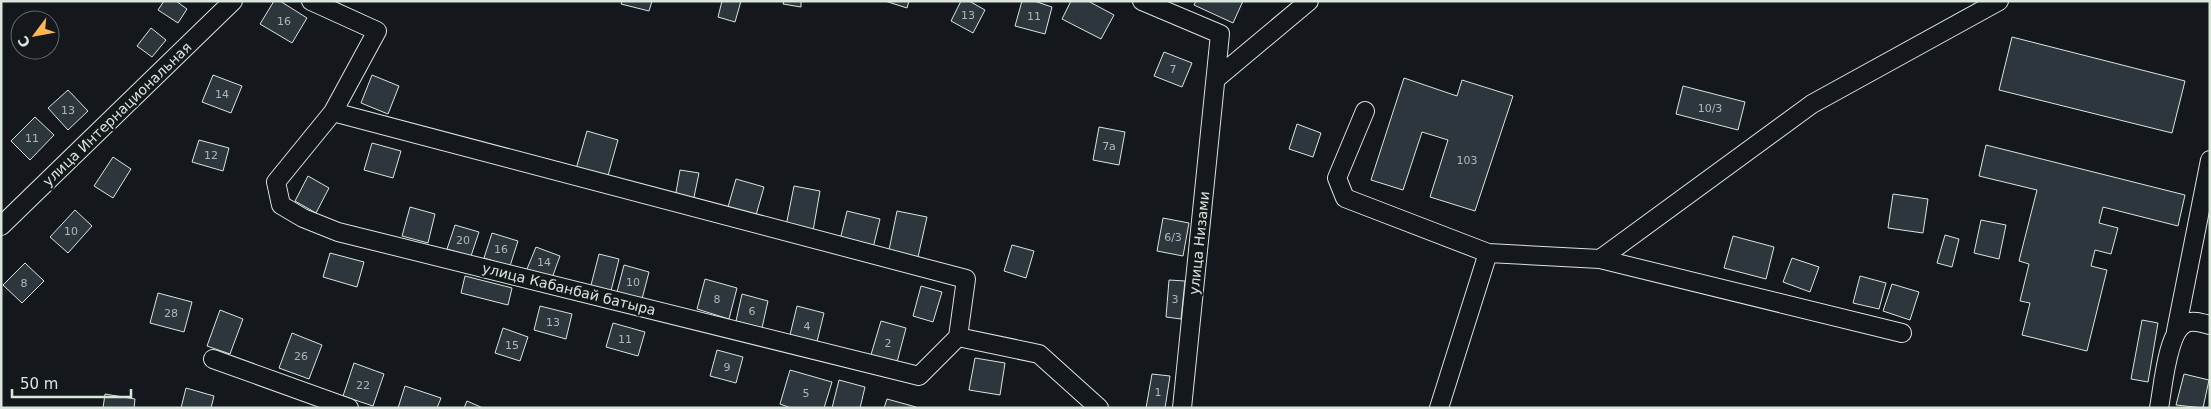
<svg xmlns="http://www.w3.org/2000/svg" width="2211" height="409" font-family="'DejaVu Sans',sans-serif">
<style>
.building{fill:#2c363c;stroke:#d8e6dc}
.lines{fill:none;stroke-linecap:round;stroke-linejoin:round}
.minor-casing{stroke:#d8e6dc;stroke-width:20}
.minor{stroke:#14181c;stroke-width:18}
.labels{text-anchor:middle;stroke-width:4;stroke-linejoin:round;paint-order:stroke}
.number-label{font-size:11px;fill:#adbab4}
.street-label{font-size:14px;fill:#d8e6dc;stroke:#14181c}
</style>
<rect width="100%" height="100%" fill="#14181c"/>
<path class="building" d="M164,1H176L187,9L178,23L158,10Z
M274,1H280L307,18L292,43L260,24Z
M622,1H652L649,11L621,4Z
M722,1H741L735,22L718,17Z
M784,1H801V7L783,4Z
M885,1H909L907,8Z
M961,1H969L985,10L973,33L951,21Z
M1022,1H1034L1052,7L1045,34L1015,26Z
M1071,1H1088L1114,15L1101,39L1062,19Z
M1196,1H1243L1233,23L1194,5Z
M151,28L166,40L152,57L137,46Z
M2012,37L2185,81L2172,133L1999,90Z
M1164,52L1192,63L1182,87L1154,76Z
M213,75L242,86L231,113L202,102Z
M372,75L399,86L388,114L361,103Z
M1404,78L1457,96L1462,80L1513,96L1475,211L1430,197L1448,140L1422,132L1403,190L1371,180Z
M1683,86L1745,102L1738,130L1676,114Z
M68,90L88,111L68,130L48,108Z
M35,117L54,135L30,160L11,141Z
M1297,124L1321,133L1313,157L1289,149Z
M1099,127L1125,132L1119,165L1093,160Z
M587,131L618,140L607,179L576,169Z
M199,140L229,148L223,171L192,162Z
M372,143L401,151L393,178L364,170Z
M1986,145L2185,195L2178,226L2103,207L2099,223L2118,228L2111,254L2095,250L2091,266L2107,270L2087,351L2022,335L2030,303L2020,301L2029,264L2019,261L2037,190L1979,176Z
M113,157L131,169L113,198L94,186Z
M680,170L699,173L693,202L675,198Z
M308,176L329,188L316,213L295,201Z
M736,179L764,187L756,215L728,207Z
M794,186L820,191L813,231L786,226Z
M1893,194L1928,199L1923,233L1888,228Z
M410,207L435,214L428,243L402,236Z
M75,210L92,226L68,253L50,237Z
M847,211L880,219L873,248L840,240Z
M897,211L927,217L918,257L889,250Z
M1163,218L1189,223L1183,256L1157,251Z
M1981,220L2006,225L1999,259L1974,253Z
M455,225L479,232L471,256L447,249Z
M492,233L518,241L510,266L484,258Z
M1945,235L1959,239L1952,267L1937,263Z
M1733,236L1774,247L1766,279L1724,268Z
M1012,245L1034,251L1026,278L1004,271Z
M536,247L560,256L552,278L527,269Z
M330,253L364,262L357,287L323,277Z
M599,254L619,259L611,291L591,285Z
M1792,258L1819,267L1810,292L1783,282Z
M25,263L44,281L22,303L3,285Z
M624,265L649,272L642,299L617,292Z
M465,276L512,288L508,305L461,293Z
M1860,276L1886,283L1879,309L1853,303Z
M705,279L737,288L729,319L697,309Z
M1169,280L1185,281L1181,319L1166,317Z
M1892,284L1919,292L1910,320L1883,311Z
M921,286L942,292L933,322L913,316Z
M158,293L192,302L184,332L150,323Z
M742,294L768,301L762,328L736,321Z
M540,306L572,314L566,339L534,330Z
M797,306L824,313L816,346L789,339Z
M220,310L243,319L230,354L207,346Z
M2142,320L2158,323L2148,382L2131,379Z
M881,321L906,328L896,366L870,358Z
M613,323L645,332L638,356L606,347Z
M503,328L528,337L520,361L495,353Z
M292,333L322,345L309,379L279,368Z
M717,350L743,357L736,383L710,376Z
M975,358L1005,363L1000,395L969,390Z
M354,363L384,374L373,406L343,396Z
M790,370L832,382L824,408H791L780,404Z
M1152,374L1170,376L1165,408H1146Z
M2184,374L2209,380L2203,408L2176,405Z
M839,380L865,387L860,408H832Z
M405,386L441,398L437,408H398Z
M186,388L214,396L211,408H181Z
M105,394L135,399L134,408H103Z
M887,399L916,407L915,408H884Z
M467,401L483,408H464Z"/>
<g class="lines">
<defs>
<path id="minor" d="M311,1L377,31L333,112L276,182L281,205L303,218L338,232L919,376L958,337L1039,354L1099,408
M1142,1L1220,34L1182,408
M1217,78L1309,1
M1365,111L1337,178L1345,198L1488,253
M333,112L966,279L958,337
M1,226L233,1
M1600,259L1902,333
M2176,331L2210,160
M213,359L349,408
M1439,408L1488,253L1600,259L1812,104L1999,1
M2159,408C2163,388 2167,331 2186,323C2193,320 2202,323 2210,325"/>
</defs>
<use href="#minor" class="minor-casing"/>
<use href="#minor" class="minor"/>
</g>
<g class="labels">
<g class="number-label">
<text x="968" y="19">13</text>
<text x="1034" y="20">11</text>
<text x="284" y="25">16</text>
<text x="1173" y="73">7</text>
<text x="222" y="98">14</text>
<text x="1710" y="112">10/3</text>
<text x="68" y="114">13</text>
<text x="32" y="142">11</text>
<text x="1109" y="150">7а</text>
<text x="211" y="159">12</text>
<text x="1467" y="164">103</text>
<text x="71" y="235">10</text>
<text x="1173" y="241">6/3</text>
<text x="463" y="244">20</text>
<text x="501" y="253">16</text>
<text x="544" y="266">14</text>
<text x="633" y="286">10</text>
<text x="24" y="287">8</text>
<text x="717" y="303">8</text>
<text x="1175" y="303">3</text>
<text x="752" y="315">6</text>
<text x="171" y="317">28</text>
<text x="553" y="326">13</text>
<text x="807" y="330">4</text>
<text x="625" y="343">11</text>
<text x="888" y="347">2</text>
<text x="512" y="349">15</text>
<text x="301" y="360">26</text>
<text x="727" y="371">9</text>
<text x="363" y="389">22</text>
<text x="1158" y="396">1</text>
<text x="806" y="397">5</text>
</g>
<g class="street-label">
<text transform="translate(117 114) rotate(-44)" y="5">улица Интернациональная</text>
<text transform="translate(1199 243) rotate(-84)" y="5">улица Низами</text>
<text transform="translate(569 289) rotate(14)" y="5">улица Кабанбай батыра</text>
</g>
</g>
<rect width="2211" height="409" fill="none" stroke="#d8e6dc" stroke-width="5"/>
<g transform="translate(35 35) rotate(238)"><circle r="24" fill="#14181c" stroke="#626a69"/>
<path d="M0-4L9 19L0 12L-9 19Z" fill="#ffb74d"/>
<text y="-8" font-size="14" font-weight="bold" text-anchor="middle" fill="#d8e6dc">С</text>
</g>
<path d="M12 389v8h119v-8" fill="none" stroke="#d8e6dc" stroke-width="2.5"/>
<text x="20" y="389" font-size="15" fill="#d8e6dc" stroke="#14181c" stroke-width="4" paint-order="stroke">50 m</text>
</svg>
